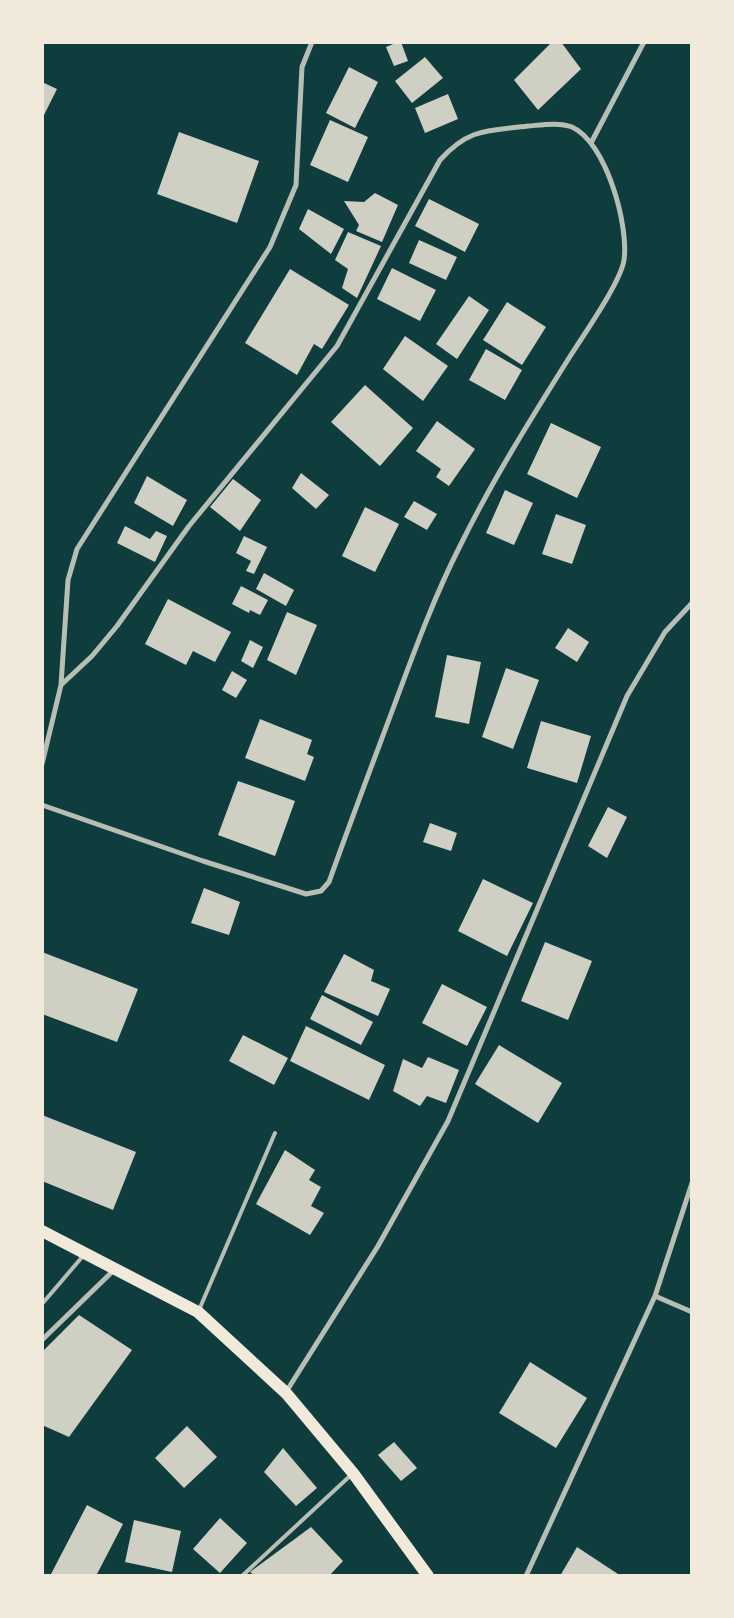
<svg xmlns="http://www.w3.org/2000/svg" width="734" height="1618" font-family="Barlow,sans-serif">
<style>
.building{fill:#cfcfc3}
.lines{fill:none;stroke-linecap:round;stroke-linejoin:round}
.service{stroke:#b8beb3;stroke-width:4}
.minor{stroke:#b8beb3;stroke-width:5}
.primary{stroke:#f1e9da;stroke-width:12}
</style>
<rect width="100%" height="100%" fill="#0f3d3e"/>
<path class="building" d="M398,42H401L408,61L394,66L386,47Z
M552,42H561L581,69L538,110L514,80Z
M425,57L443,78L412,103L395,81Z
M349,67L378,82L355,128L326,113Z
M42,82L57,89L42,119Z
M448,94L458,119L425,133L415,108Z
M330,120L368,137L348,182L310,165Z
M179,132L259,161L237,223L157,194Z
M375,193L398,205L382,242L356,231L359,225L344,201L364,202Z
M429,199L479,224L465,252L415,226Z
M308,209L344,229L331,254L299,229Z
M348,232L381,246L357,298L342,288L348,269L335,260Z
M419,240L457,257L446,280L409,263Z
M392,268L436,290L420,321L377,299Z
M290,269L349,305L322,349L314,344L297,375L245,343Z
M469,296L489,310L457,359L436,344Z
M507,302L546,327L522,365L483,340Z
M405,336L448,366L423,401L383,369Z
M486,349L522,370L505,400L469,380Z
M365,385L413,428L380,466L331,422Z
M437,421L475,449L449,486L436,477L441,469L416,451Z
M551,423L601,447L577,498L527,474Z
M301,473L329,495L316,509L292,488Z
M147,476L187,500L173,526L134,503Z
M233,479L261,500L240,531L210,507Z
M505,490L533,503L514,545L486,533Z
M414,501L437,514L427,530L404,517Z
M365,507L399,524L375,572L342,556Z
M556,514L586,525L572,564L542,554Z
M125,526L150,539L156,531L167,536L155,562L117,543Z
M244,536L267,547L254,574L246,571L251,561L236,553Z
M264,573L294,590L286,606L256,589Z
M241,586L268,600L260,615L250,610L249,613L232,604Z
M168,599L231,632L215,662L193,651L186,665L145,644Z
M287,612L317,625L296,675L267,660Z
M568,628L589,642L577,662L555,648Z
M250,640L263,647L253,668L241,661Z
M447,655L481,662L469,724L435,717Z
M506,668L539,680L513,749L482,737Z
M232,671L247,680L236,698L222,690Z
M260,719L312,740L307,754L314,757L305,781L245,758Z
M541,721L591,736L577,783L527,768Z
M238,781L295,801L275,856L218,835Z
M608,807L627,817L607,858L588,846Z
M430,823L457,833L451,851L423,842Z
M483,879L533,903L507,956L458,931Z
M204,888L240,902L229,935L191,923Z
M545,942L592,961L568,1020L521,1001Z
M42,952L138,989L117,1042L42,1014Z
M344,954L374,970L371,981L390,989L378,1016L324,992Z
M442,984L487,1007L467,1046L422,1023Z
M322,995L373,1022L361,1045L310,1019Z
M306,1026L385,1065L369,1100L290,1061Z
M243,1035L288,1058L274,1085L229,1061Z
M499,1045L562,1083L538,1123L475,1084Z
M428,1057L459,1070L446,1103L427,1096L420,1106L393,1091L403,1059L422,1068Z
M42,1115L136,1152L113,1210L42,1181Z
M285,1150L315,1170L309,1180L321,1187L311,1206L324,1213L310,1235L256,1204Z
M79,1315L132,1350L69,1437L42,1425V1352Z
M530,1362L587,1398L556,1448L499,1413Z
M187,1426L217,1457L184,1488L155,1458Z
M394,1442L417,1468L401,1481L378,1455Z
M283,1448L317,1488L296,1506L264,1472Z
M87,1505L123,1524L96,1576H50Z
M220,1518L247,1543L220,1573L193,1549Z
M134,1520L181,1531L172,1572L125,1562Z
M311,1527L343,1561L329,1576H255L250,1572Z
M577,1547L621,1576H560Z"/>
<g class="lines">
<path class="service" d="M42,1304L83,1256
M199,1310L275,1133
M242,1576L351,1475"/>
<path class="minor" d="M591,143L644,42
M42,764L61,685L68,580L77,549L270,247L296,185L302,67L312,42
M42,805L203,861L306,894L321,891L329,882C350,823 372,765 394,706C414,652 434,597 460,546C492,481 530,420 569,358C582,337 621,282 624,260C629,225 606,142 572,127C559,122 541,125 528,126C487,131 469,128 440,160L337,346L189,526L117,626L92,656L61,685
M655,1296L692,1312
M42,1340L114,1270
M286,1392L378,1246L448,1121L627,696L665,632L692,603
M526,1576L655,1296L692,1183"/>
<path class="primary" d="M42,1231L198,1312L286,1393L353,1473L428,1576"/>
</g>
<rect width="734" height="1618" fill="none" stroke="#f1e9da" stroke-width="88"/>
</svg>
